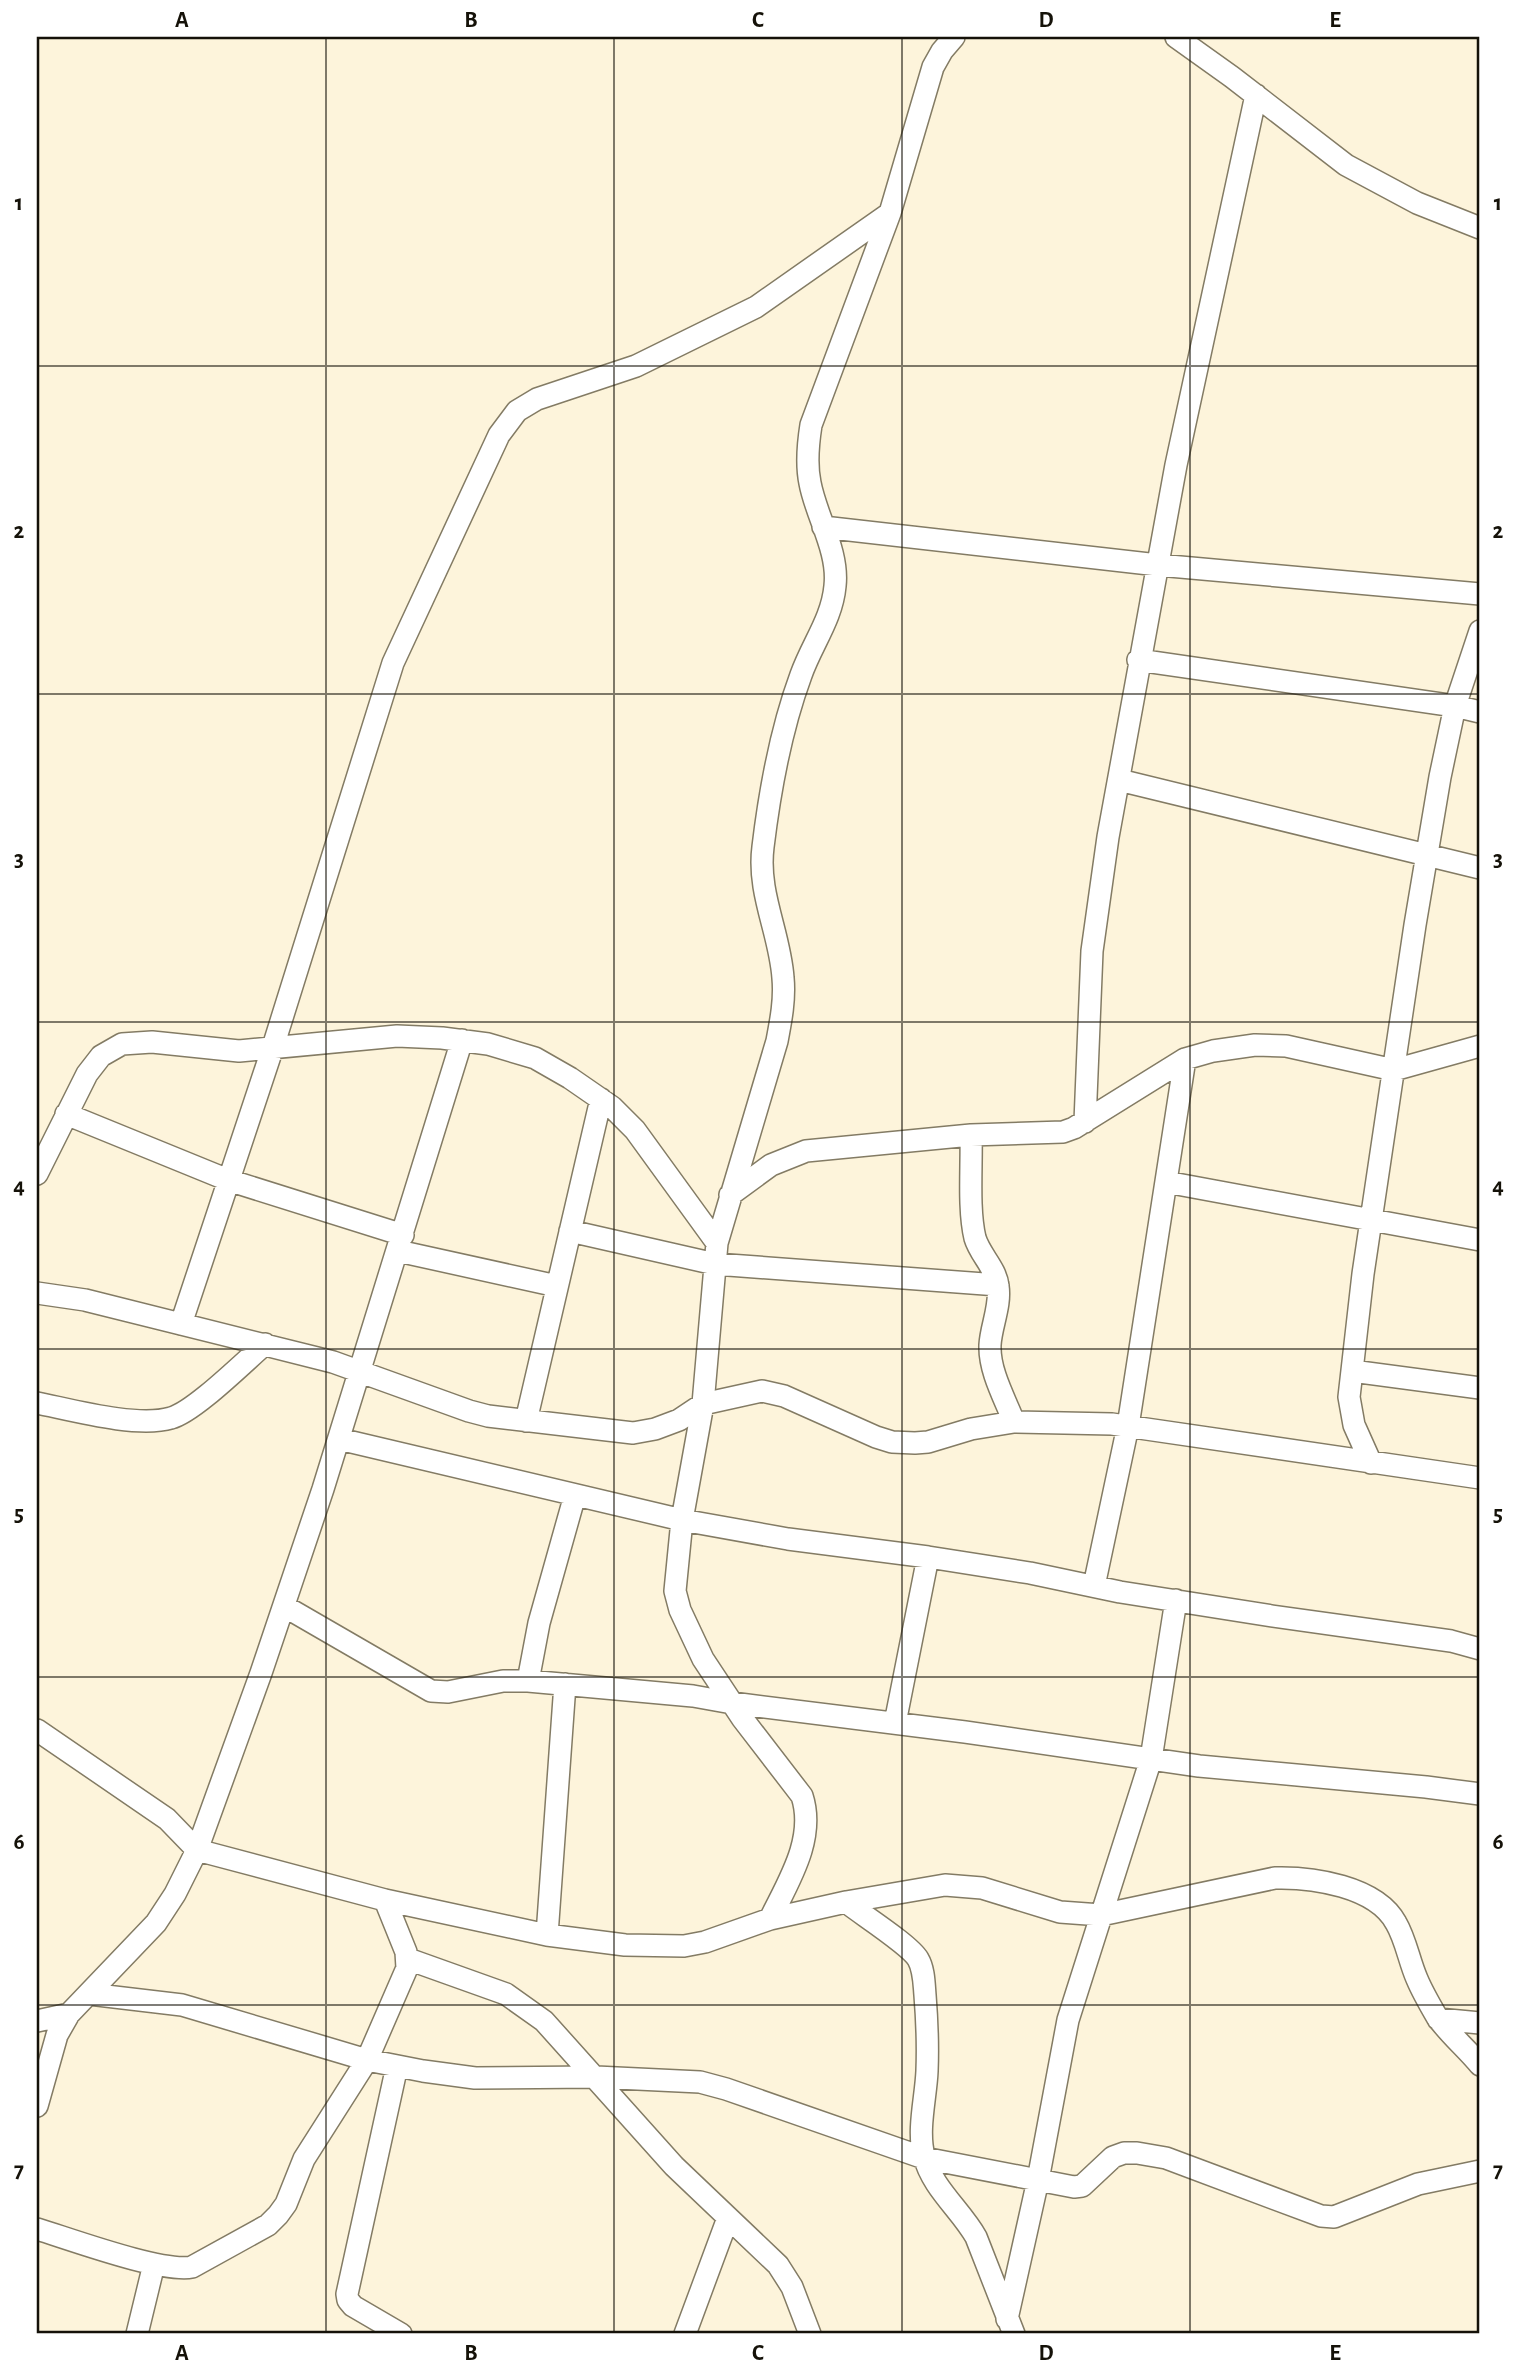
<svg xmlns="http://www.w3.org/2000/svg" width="1517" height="2371" font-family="'Alegreya Sans',sans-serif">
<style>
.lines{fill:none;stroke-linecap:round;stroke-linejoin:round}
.street-casing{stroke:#837b64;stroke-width:24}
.street{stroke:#fff;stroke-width:21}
.grid{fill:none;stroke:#151209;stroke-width:2;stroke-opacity:0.55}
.neatline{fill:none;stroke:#151209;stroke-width:2.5}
.grid-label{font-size:23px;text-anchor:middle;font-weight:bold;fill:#151209}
</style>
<rect width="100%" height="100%" fill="#fdf4db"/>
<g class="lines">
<defs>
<path id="street" d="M1176,37L1232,77L1346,165L1417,203L1480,228
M823,527L1158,565L1480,594
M1138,660L1455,706L1480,712
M1119,780L1480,868
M66,1114L228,1180L403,1235
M1085,1122L1092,951L1108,837L1176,465L1256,95
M971,1135C972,1165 968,1209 975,1238C980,1255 996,1268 998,1286C1001,1306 991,1326 990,1345C989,1371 1005,1399 1014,1422
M37,1174L87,1074L101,1056L122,1044L152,1042L239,1051L397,1036L442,1038L488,1044L535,1058L570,1078L612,1107L635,1130L717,1243
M1166,1182L1480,1240
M730,1195L771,1165L806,1151L971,1135L1063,1132L1074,1128L1185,1059L1213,1051L1255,1045L1286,1046L1394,1070L1480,1046
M570,1231L715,1264L998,1285
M398,1251L557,1286
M37,1293L85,1300L333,1362L469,1411L488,1416L633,1433L655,1429L679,1420L703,1404L762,1391L784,1396L876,1437L892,1442L915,1443L928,1442L971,1429L1014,1422L1112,1424L1480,1478
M181,1324L272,1050L393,663L499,435L517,411L537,399L636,366L756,307L890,213
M1352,1371L1480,1388
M37,1403C72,1410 137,1428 171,1418C194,1412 244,1362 265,1344
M526,1421L601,1099
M339,1439L682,1520L788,1539L928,1557L1030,1573L1120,1592L1272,1616L1451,1641L1480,1649
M1371,1463L1354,1425L1349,1397L1363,1274L1415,925L1440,777L1455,706L1480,631
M1094,1586L1128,1426L1185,1059
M284,1606L431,1691L448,1692L503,1681H528L693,1696L732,1703L965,1732L1199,1766L1426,1787L1480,1794
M528,1681L539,1623L575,1495
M895,1723L928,1557
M37,1730L167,1819L197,1850L385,1900L547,1935L625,1945L684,1946L705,1942L770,1919L846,1902L945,1885L982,1888L1060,1912L1101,1915L1275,1878C1312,1877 1376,1886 1396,1923C1406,1940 1409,1961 1417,1979C1422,1991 1430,2005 1437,2017C1449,2034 1467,2049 1480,2065
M846,1902C861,1914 910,1945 918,1959C924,1969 924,1983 925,1995C927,2020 928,2046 927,2071C926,2097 917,2130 924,2156C932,2188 961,2210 976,2237L1014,2334
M770,1919C788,1882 816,1839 802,1796L742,1718L703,1659L680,1610L675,1591L682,1520L703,1404L717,1243L777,1041C781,1020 785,999 783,978C780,933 757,893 763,847C770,789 781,729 801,675C812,644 832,619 835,586C839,551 816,516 810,483C806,464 808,444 811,425L890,213L933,67L942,51L954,37
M547,1935L565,1684
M408,1959L506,1994L544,2021L674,2166L778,2265L792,2287L810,2334
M89,1994L182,2005L367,2060L423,2071L475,2078L596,2077L700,2082L726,2089L924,2158L1074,2187L1082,2186L1113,2157L1124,2153H1137L1166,2158L1321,2216L1334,2217L1418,2184L1480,2171
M1438,2019L1480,2023
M37,2021L69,2014
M397,2066L347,2294L348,2300L353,2306L401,2334
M37,2106L57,2035L69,2014L156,1923L175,1894L197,1850L261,1673L323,1489L462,1040
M37,2229C70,2239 162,2273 192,2267L268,2225L278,2215L286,2204L304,2159L367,2060L407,1968L406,1952L385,1900
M1007,2319L1038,2180L1068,2020L1151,1759L1176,1600
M137,2334L154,2264
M685,2334L728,2218"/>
</defs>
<use href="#street" class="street-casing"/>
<use href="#street" class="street"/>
</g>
<path class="grid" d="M326,37V2334M614,37V2334M902,37V2334M1190,37V2334M37,366H1480M37,694H1480M37,1022H1480M37,1349H1480M37,1677H1480M37,2005H1480"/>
<rect width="1517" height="2371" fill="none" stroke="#ffffff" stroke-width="77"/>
<rect x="38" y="38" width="1440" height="2294" class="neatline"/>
<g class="grid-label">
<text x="182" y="27">A</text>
<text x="471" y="27">B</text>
<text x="758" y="27">C</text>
<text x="1046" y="27">D</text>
<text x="1335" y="27">E</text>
<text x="19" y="210">1</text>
<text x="1498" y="210">1</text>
<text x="19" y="538">2</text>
<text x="1498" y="538">2</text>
<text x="19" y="866">3</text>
<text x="1498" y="866">3</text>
<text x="19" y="1193">4</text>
<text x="1498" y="1193">4</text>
<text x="19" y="1521">5</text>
<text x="1498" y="1521">5</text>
<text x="19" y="1849">6</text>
<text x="1498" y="1849">6</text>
<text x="19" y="2177">7</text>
<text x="1498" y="2177">7</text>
<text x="182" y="2360">A</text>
<text x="471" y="2360">B</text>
<text x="758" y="2360">C</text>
<text x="1046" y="2360">D</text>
<text x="1335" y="2360">E</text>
</g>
</svg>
